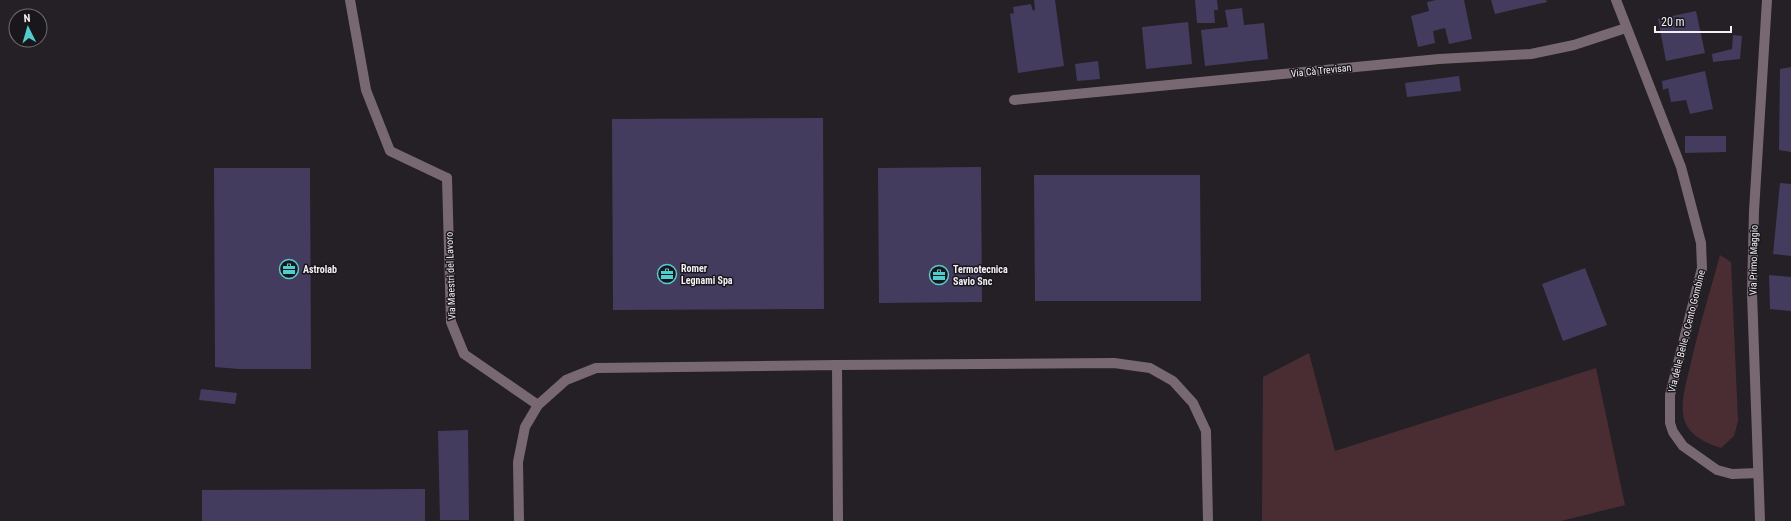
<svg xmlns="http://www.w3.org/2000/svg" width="1791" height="521" font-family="'Roboto Condensed',sans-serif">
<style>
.green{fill:#4a2d33}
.building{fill:#433c5e}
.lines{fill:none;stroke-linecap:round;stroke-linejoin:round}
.service{stroke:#786872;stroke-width:10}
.minor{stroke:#786872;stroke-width:10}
.labels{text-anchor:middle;stroke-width:3;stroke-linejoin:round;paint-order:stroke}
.street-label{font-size:10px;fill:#f2f0f3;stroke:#1a171c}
.poi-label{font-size:10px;font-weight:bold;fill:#f2f0f3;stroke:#1a171c;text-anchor:start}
</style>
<rect width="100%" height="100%" fill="#242025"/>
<path class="green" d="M1720,255L1731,262L1738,421L1734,436L1721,448C1706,443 1689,436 1684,419C1680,403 1686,383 1690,367C1698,330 1710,292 1720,255Z
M1309,353L1335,451L1596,368L1625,505L1561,521H1262L1263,377Z"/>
<path class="building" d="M1034,0H1055L1064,66L1018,73L1010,14L1014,13L1013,7L1031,4L1033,11L1035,10Z
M1195,0H1217L1218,10H1214L1215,23H1197Z
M1436,0H1464L1472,39L1449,44L1445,28L1433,31L1435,43L1418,47L1411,16L1429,11L1427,2Z
M1491,0H1546L1547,2L1495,14Z
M1242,8L1244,25L1264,23L1268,59L1205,66L1201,30L1228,27L1225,10Z
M1696,11L1705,53L1666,61L1658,19Z
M1188,22L1192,64L1146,69L1142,27Z
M1733,35L1742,36L1740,59L1713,62L1712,54L1732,49Z
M1098,61L1100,79L1077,81L1075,64Z
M1791,67V152L1779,150L1780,69Z
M1705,71L1713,109L1690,114L1686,100L1671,102L1668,88L1663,90L1662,81Z
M1459,76L1461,91L1407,97L1405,83Z
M823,118L824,309L613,310L612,119Z
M1685,136H1726V152L1685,153Z
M981,167L982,302L879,303L878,168Z
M214,168H310L311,369H239L215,367Z
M1034,175H1200L1201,301H1035Z
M1780,183L1791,184V256L1773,254Z
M1585,268L1607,325L1563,341L1542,284Z
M1769,275L1791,277V311L1770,309Z
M201,389L237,393L235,404L199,400Z
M468,430L469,520H440L438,431Z
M425,489V521H202V490Z"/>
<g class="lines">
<path class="service" d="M350,0L366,90L390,151L447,178"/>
<path class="minor" d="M1616,0L1681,167L1701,243L1702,268L1670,395V423L1673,432L1683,446L1717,470L1732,474L1758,473
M1014,100L1439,59L1531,54L1574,45L1626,28
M447,178L451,322L464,354L538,405
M837,365L1114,363L1150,368L1173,381L1193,403L1206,431L1208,521
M519,521L518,462L525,427L538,405L566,380L596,368L837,365L838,521
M1760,521L1752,293L1754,211L1767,0"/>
</g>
<defs>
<symbol id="office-ring" viewBox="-11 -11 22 22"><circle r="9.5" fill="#1a171c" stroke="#52cdce" stroke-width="1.5"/><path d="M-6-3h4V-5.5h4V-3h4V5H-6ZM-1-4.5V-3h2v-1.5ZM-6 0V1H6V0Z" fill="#52cdce"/></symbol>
</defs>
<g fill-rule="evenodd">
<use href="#office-ring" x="278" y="258" width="22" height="22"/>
<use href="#office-ring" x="656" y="263" width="22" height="22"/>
<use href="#office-ring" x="928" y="264" width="22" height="22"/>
</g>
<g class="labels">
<g class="street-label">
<text transform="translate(1321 70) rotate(-6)" y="4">Via Cà Trevisan</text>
<text transform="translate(1753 260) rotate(-89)" y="4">Via Primo Maggio</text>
<text transform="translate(450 276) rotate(-92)" y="4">Via Maestri del Lavoro</text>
<text transform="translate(1686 331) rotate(-76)" y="4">Via delle Belle o Cento Gombine</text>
</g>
<g class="poi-label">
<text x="681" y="272">Romer<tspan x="681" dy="12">Legnami Spa</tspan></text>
<text x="303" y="273">Astrolab</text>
<text x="953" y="273">Termotecnica<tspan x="953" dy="12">Savio Snc</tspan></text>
</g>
</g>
<g transform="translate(28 28) rotate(355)"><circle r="19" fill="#1a171c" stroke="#706e72"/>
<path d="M0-3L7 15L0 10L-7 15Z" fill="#52cdce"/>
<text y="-6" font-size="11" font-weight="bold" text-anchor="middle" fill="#f2f0f3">N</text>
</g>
<path d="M1655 26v6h76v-6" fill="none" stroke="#f2f0f3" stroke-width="2"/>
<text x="1661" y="26" font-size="12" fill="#f2f0f3" stroke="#1a171c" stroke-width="3" paint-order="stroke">20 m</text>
</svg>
